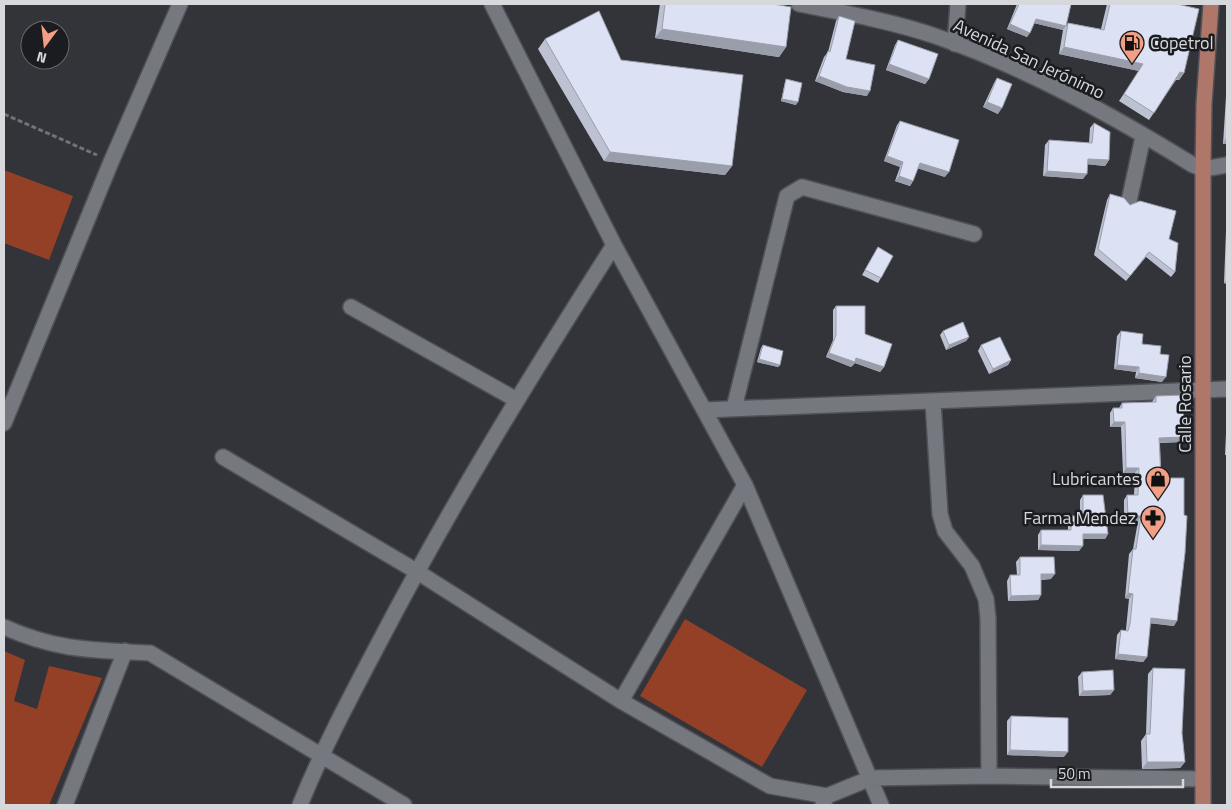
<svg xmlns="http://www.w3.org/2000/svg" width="1231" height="809" font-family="'Titillium Web',sans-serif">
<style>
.green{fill:#934026}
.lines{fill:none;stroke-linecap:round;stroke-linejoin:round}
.minor-casing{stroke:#4f5155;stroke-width:18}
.major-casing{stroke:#4f5155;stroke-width:18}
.path{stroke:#717277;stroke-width:3;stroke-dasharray:5 2.5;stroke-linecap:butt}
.minor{stroke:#76787f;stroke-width:15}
.major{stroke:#ae7769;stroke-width:15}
.wall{fill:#bdc2d2}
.shaded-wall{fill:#9a9eab}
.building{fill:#dce2f4;stroke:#9a9eab}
.labels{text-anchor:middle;stroke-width:5;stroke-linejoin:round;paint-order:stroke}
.poi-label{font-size:18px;fill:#d7d8dc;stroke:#1b1c1f;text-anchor:end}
.street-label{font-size:18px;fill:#d7d8dc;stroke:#1b1c1f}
</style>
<rect width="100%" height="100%" fill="#33343a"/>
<path class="green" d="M4,170L73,196L49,260L4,243Z
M685,619L807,690L762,767L640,696Z
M4,651L25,660L14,701L37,709L49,666L102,678L49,805H4Z"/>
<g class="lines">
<defs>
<path id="minor" d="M492,4L614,245L745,485L881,805
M799,4C845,13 891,21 935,36C1025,67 1112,115 1193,165L1203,169L1227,165
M955,44L958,4
M1129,201L1143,137
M351,307L515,399
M933,401L940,514L945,531L972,566L986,599L988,618L989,776
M734,408L787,196L802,187L974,234
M704,410L1227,389
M4,423L111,162L180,4
M223,457L416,571L621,701L770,786L827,796
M4,627C58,651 93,650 150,653L404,805
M621,701L745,485
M823,804L827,796L871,778L989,776L1203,779
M65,805L125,651
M300,805C323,748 352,694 381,639C452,503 532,374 614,245"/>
<path id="major" d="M1203,805V169L1204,104L1211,4"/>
</defs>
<use href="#minor" class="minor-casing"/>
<use href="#major" class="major-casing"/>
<path class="path" d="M4,114L97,155"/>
<use href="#minor" class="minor"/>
<use href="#major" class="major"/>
</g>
<path class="wall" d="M660,4H773L786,47L779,57L655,38Z
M1017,4H1071L1066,26L1068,23L1101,29L1107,4H1177L1184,73L1179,80H1176L1149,120L1119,101L1139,71L1059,54L1063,30L1034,23L1027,37L1007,29Z
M839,16L846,59L867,96L843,92L815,81L824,57L828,52L836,21Z
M545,39L621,60L732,166L725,175L604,161L538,49Z
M898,40L929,79L925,84L886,70L895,45Z
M997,78L998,114L983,107L994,83Z
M786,79L796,105L781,101L785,82Z
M1227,81V144H1223Z
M900,121L945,177L918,168L913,181L910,186L895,181L900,167L884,161L897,125Z
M1094,123L1109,160L1105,166L1087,164L1083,179L1043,176L1045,145L1049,140L1089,143L1090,128Z
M1110,194L1130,205L1169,239L1175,272L1171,277L1146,257L1126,281L1094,255L1107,200Z
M1227,229V284L1224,283L1226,231Z
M878,247L881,278L878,283L862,275Z
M836,306L865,334L884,367L880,372L855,363L851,367L826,357L833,340V310Z
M943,331L969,337L966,341L946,350L940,335Z
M1121,331L1160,354L1162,382L1135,378L1136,372L1114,369L1117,336Z
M763,345L780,365L778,367L757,362L761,348Z
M981,345L1011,360L1008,365L989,374L978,351Z
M1156,396L1181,442L1160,443L1161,478L1174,626L1150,623L1147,657L1143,662L1115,659L1117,635L1121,630L1126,631V629L1129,599L1125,598L1129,554L1133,549L1138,521H1124V500L1127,495H1134L1135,473H1123L1121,427H1110V413L1113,408H1119L1122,403L1152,402Z
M1227,413V455H1225Z
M1083,495L1108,534L1105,539H1083L1079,551L1038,550V535L1041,530H1068V521L1071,516H1080V500Z
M1020,557L1051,579L1041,580V595L1038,600L1008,601L1007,581L1010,575H1017L1016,562Z
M1153,668L1182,733L1185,762L1180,768L1142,769L1141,741L1146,734L1148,674Z
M1082,672L1114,690L1110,695L1079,696L1078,677Z
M1011,716L1064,757L1007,755V721Z"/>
<path class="shaded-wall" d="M1036,19L1066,26L1063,30L1033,23Z
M1010,24L1030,33L1027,37L1007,29Z
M662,29L786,47L779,57L655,38Z
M1064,47L1143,64L1139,71L1059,54Z
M889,64L929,79L925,84L886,70Z
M1180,72L1184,73L1179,80L1175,79Z
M819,76L870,91L867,96L843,92L815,81Z
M782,99L798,102L796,105L781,101Z
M987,102L1002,108L998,114L983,107Z
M1226,138H1227V144H1223Z
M610,152L732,166L725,175L604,161Z
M887,156L903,162L900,167L884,161Z
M1088,159L1109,160L1105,166L1084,164Z
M920,163L949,172L945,177L916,168Z
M1047,171L1087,174L1083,179L1043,176Z
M899,176L913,181L910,186L895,181Z
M1227,279V284L1224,283Z
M969,337L966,341L946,350L949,345Z
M829,353L856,358L884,367L880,372L855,363L851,367L826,357Z
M759,359L780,365L778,367L757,362Z
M1011,360L1008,365L989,374L993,369Z
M1117,365L1139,367L1136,372L1114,369Z
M1139,373L1166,377L1162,382L1135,378Z
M1114,422H1125L1121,427H1110Z
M1184,437L1181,442L1156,443L1159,438Z
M1126,468H1139L1135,473H1123Z
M1128,516H1141L1138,521H1124Z
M1083,534H1108L1105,539H1079Z
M1041,545L1083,546L1079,551L1038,550Z
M1041,574H1055L1051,579L1037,580Z
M1128,593L1133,594L1129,599L1125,598Z
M1041,595L1038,600L1008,601L1011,596Z
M1151,618L1177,621L1174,626L1147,623Z
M1118,654L1147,657L1143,662L1115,659Z
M1114,690L1110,695L1079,696L1083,691Z
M1010,750L1068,752L1064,757L1007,755Z
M1147,762H1185L1180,768L1142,769Z"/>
<path class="building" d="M665,4H773L791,7L786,47L662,29Z
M1019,4H1071L1066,26L1036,19L1030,33L1010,24Z
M1110,4H1177L1199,9L1184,73L1180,72L1154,113L1124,94L1143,64L1064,47L1068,23L1104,30Z
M599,11L621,60L743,75L732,166L610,152L545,39Z
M839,16L855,21L846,59L875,65L870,91L847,87L819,76L828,51L830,52Z
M898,40L938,54L929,79L889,64Z
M997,78L1012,84L1002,108L987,102Z
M786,79L802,83L798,102L782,99Z
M900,121L959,140L949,172L920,163L913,181L899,176L903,162L887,156Z
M1094,123L1110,132L1109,160L1088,159L1087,174L1047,171L1049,140L1092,143Z
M1110,194L1124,198L1130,205L1140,201L1176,211L1169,239L1178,243L1175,272L1149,252L1130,276L1098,249Z
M878,247L893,256L881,278L865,270Z
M836,306H865V334L892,344L884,367L856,358L855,362L829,353L836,335Z
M963,322L969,337L949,345L943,331Z
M1121,331L1143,334L1142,344L1161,346L1160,354L1169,355L1166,377L1139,373V367L1117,365Z
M1000,337L1011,360L993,369L981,345Z
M763,345L783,351L780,365L759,359Z
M1183,395L1184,437L1159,438L1161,478H1184V515L1187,516L1185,553L1177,621L1151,618L1147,657L1118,654L1121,630L1128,631L1130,624L1133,594L1128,593L1133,549H1136L1141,516H1128L1127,495H1138L1139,468H1126L1125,422H1114L1113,408H1122V403L1156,402V396Z
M1083,495H1103L1108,534H1083V546L1041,545V530H1071V516H1083Z
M1020,557H1054L1055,574H1041V595L1011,596L1010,575H1020Z
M1153,668L1185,669L1182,733L1185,762H1147L1146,734H1150Z
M1113,670L1114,690L1083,691L1082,672Z
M1011,716L1068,718V752L1010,750Z"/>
<defs>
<symbol id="fuel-pin" viewBox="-11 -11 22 30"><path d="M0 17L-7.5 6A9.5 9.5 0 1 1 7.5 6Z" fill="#f39f85" stroke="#1b1c1f"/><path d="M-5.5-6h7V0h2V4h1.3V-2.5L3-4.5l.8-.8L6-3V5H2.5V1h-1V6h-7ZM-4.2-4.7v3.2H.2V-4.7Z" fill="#111"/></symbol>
<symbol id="shop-pin" viewBox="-11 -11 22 30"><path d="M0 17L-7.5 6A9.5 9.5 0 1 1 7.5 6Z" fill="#f39f85" stroke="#1b1c1f"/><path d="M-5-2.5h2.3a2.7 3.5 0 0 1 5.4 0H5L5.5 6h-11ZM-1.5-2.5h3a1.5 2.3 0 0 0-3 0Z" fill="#111"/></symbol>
<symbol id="pharmacy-pin" viewBox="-11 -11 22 30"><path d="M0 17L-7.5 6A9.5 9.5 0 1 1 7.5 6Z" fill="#f39f85" stroke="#1b1c1f"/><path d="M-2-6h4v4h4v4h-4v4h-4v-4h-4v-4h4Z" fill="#111"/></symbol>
</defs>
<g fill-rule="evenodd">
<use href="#fuel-pin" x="1118" y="29" width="28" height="38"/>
<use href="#shop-pin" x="1144" y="465" width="28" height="38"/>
<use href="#pharmacy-pin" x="1139" y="504" width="28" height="38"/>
</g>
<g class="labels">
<g class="poi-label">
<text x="1150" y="49" text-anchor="start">Copetrol</text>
<text x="1140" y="485">Lubricantes</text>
<text x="1136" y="524">Farma Mendez</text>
</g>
<g class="street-label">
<text transform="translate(1029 59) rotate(25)" y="6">Avenida San Jerónimo</text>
<text transform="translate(1185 404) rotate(-90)" y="6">Calle Rosario</text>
</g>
</g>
<rect width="1231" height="809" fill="none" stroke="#d7d8dc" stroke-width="10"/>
<g transform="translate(45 45) rotate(195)"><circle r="24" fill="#1b1c1f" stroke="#66676b"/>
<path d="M0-4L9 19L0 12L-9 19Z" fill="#f39f85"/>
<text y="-8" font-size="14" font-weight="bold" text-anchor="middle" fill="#d7d8dc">N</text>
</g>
<path d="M1051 779v8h132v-8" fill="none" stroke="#d7d8dc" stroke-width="2.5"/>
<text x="1058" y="779" font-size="15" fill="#d7d8dc" stroke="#1b1c1f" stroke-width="4" paint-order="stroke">50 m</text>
</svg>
